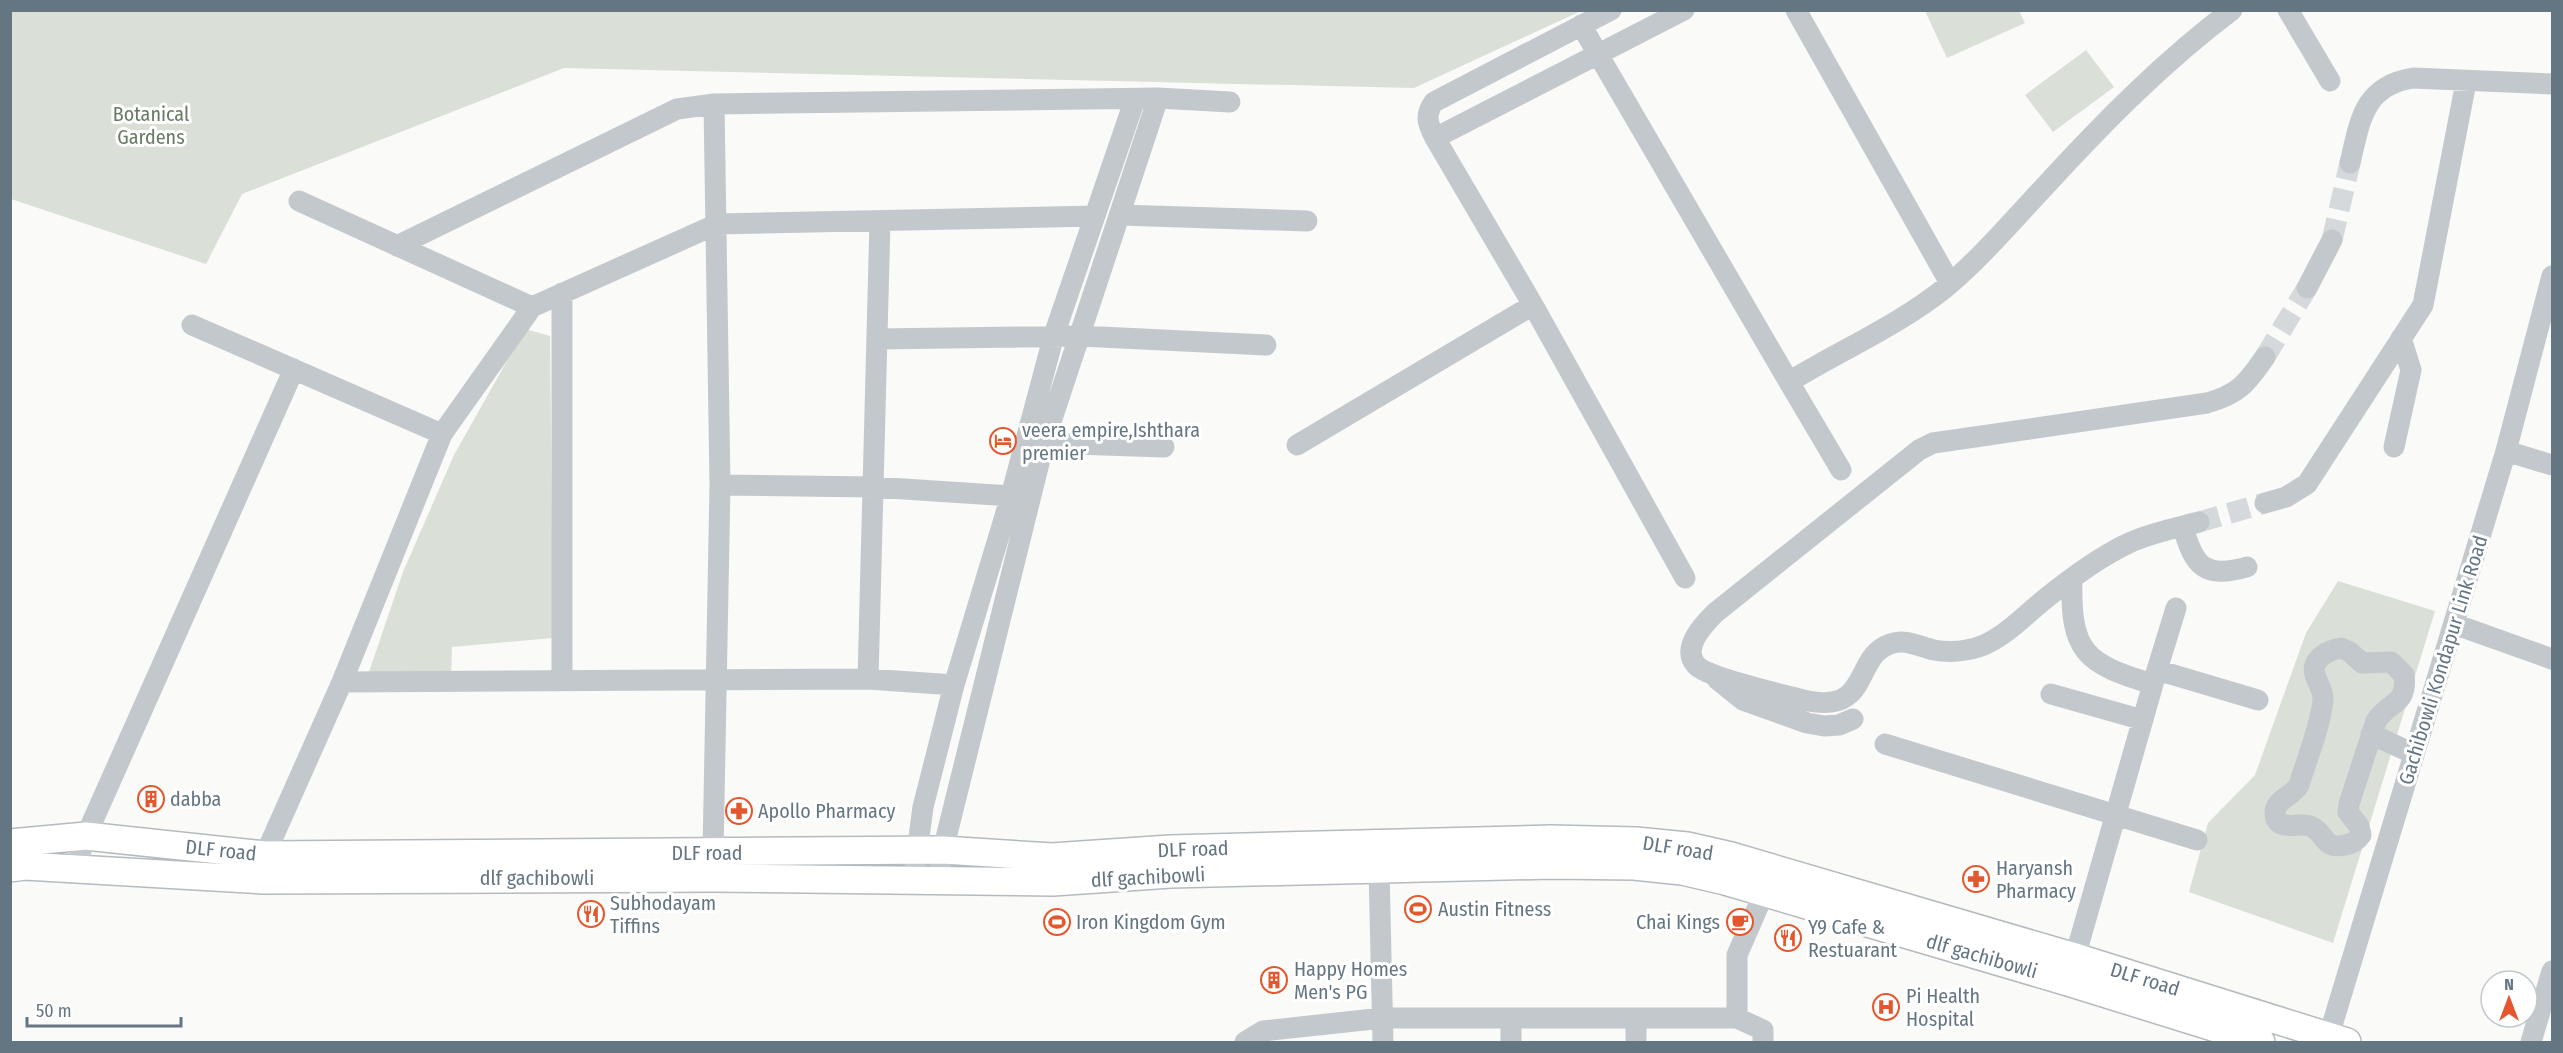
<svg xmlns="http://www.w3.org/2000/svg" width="2563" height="1053" font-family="'Fira Sans Condensed',sans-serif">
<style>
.green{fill:#dadfd7}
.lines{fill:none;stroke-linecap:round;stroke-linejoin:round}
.minor-tunnel{stroke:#d5d9db;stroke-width:21;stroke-dasharray:21 10;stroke-linecap:butt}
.major-casing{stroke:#b5babe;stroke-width:30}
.minor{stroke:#c3c8cc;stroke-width:21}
.major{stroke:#fff;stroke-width:27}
.labels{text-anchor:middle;stroke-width:6;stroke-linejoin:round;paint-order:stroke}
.park-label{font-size:20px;fill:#687a64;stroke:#fff}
.poi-label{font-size:20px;fill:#657683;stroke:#fff;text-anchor:start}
.street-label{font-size:20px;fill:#657683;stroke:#fff}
</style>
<rect width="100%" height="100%" fill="#fafaf8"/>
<path class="green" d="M11,10H1581V11L1414,88L564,68L242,194L206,264L11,199Z
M1925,11H2019L2025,23L1947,58Z
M2086,50L2114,87L2053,132L2025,95Z
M525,329L550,336L553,638L452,647L451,678L368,675L403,572L454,455Z
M2338,581L2435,611L2333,943L2189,892L2208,823L2255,775L2306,633Z"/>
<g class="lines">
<path class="minor-tunnel" d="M2332,240L2350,163
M2265,357L2307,288
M2199,522L2265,503"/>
<defs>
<path id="major" d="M10,843L86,836L265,855L943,850L1052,857L1170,849L1551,839L1636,841L1687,846L1731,856L2075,957L2347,1042
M10,868L25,866L264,880L713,878L1053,882L1171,874L1552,865L1634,866L1682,871L1725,881L2068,982L2261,1042"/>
</defs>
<use href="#major" class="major-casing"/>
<path class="minor" d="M1796,10L1950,283
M2288,10L2330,81
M1581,25L1789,382C1839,351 1899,325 1945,288C1982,257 2014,219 2047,184C2104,122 2164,61 2232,10
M1435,138L1684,10
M2350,163C2360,121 2363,86 2413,78L2552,84
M299,201L532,307
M1120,215L1307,221
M397,246L677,109L714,104L1158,98L1230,102
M2307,288L2332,240
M1533,305L1435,138C1428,124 1424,116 1434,102L1611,10
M192,325L442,434
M877,339L1080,336L1266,345
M1789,382L1841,470
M1044,443L1164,447
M1297,445L1533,305L1685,578
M2394,447L2411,370L2401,338
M2506,451L2552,465
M720,485L873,487L1011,496
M2265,503L2286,497L2307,484L2423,305L2466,82
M2199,522C2176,528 2150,533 2129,543C2099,557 2071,578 2045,599C2025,615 2008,634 1984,645C1969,651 1950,653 1934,650C1919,647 1906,638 1890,644C1853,657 1871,713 1808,701C1786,695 1709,679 1696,665C1681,648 1703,625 1715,613L1919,450L1933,443L1954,440L2207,403C2239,394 2247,383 2265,357
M2183,527C2194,566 2204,579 2247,567
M2072,579C2070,652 2085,664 2153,684
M2454,624L2552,659
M2341,648L2350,652L2362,663L2391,662L2404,675C2408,705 2389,701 2376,721L2349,804L2348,812L2359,826L2361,835C2357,841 2352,844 2345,845C2322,850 2327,833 2310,826C2299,822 2276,833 2275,813C2275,799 2293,796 2299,785C2307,758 2320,728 2323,700C2324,687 2311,677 2315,665C2319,654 2331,650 2341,648Z
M2157,670L2176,608
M868,679L880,221
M1717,679L1743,700L1807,723L1824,726L1839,725L1853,719
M562,681V293
M342,682L868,679L954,685
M2051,694L2143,720
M2371,734L2414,754
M1885,744L2197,840
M713,853L720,485L714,104
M265,855L342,682L442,434L532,307L717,224L1095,216
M75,869L86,836L294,369
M1379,869L1383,1042
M913,882L923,807L954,685L1011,496L1054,335L1135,99
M938,882L943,850L1044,443L1158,98
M2075,957L2157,670L2258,700
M1511,1018V1042
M1636,1018V1042
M1737,1018V955L1764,893
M1245,1042L1263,1031L1383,1018H1737L1763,1030V1042
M2327,1042L2506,451L2552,276
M2531,1042L2552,971"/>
<use href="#major" class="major"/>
</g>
<defs>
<symbol id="hotel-ring" viewBox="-11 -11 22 22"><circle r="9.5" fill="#fff" stroke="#e4572e" stroke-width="1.5"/><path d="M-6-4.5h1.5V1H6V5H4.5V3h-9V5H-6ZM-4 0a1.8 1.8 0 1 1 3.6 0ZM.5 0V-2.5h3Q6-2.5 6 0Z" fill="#e4572e"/></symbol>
<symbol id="building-ring" viewBox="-11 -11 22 22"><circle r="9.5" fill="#fff" stroke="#e4572e" stroke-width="1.5"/><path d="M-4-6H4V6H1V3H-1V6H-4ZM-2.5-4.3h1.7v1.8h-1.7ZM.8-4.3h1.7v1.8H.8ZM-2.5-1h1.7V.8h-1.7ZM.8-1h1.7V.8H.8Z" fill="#e4572e"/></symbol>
<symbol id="pharmacy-ring" viewBox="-11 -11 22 22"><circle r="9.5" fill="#fff" stroke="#e4572e" stroke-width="1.5"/><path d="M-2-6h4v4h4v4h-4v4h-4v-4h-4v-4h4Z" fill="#e4572e"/></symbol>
<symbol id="stadium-ring" viewBox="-11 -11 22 22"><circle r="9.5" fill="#fff" stroke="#e4572e" stroke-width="1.5"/><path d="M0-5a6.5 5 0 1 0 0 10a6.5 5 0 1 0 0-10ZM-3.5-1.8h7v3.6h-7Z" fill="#e4572e"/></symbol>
<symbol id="restaurant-ring" viewBox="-11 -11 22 22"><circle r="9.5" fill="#fff" stroke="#e4572e" stroke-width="1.5"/><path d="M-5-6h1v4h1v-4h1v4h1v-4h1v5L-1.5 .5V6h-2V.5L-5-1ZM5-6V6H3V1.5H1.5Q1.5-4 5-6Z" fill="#e4572e"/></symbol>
<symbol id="cafe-ring" viewBox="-11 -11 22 22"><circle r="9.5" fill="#fff" stroke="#e4572e" stroke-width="1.5"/><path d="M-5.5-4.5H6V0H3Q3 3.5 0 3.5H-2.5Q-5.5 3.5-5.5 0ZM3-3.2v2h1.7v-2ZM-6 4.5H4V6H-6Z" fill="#e4572e"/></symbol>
<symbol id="hospital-ring" viewBox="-11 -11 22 22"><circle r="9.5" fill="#fff" stroke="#e4572e" stroke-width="1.5"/><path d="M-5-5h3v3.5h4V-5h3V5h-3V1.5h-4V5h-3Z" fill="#e4572e"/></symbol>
</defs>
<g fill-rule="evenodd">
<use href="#hotel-ring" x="988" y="426" width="30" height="30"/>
<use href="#building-ring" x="136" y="784" width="30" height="30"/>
<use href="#pharmacy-ring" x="724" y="796" width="30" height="30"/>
<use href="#pharmacy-ring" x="1961" y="864" width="30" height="30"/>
<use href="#stadium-ring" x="1403" y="894" width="30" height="30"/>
<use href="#restaurant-ring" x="576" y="899" width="30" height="30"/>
<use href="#stadium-ring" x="1042" y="907" width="30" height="30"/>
<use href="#cafe-ring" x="1725" y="907" width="30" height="30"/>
<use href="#restaurant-ring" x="1773" y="923" width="30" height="30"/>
<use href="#building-ring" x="1259" y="965" width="30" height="30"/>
<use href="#hospital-ring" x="1871" y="992" width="30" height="30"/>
</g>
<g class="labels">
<g class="park-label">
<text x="151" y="121">Botanical<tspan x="151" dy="23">Gardens</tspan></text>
</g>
<g class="poi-label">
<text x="1022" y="437">veera empire,Ishthara<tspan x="1022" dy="23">premier</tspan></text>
<text x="170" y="806">dabba</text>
<text x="758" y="818">Apollo Pharmacy</text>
<text x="1996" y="875">Haryansh<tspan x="1996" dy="23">Pharmacy</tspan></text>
<text x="610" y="910">Subhodayam<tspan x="610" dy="23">Tiffins</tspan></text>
<text x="1438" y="916">Austin Fitness</text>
<text x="1076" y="929">Iron Kingdom Gym</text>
<text x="1720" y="929" text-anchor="end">Chai Kings</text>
<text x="1808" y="934">Y9 Cafe &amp;<tspan x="1808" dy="23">Restuarant</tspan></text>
<text x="1294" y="976">Happy Homes<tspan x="1294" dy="23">Men's PG</tspan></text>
<text x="1906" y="1003">Pi Health<tspan x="1906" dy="23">Hospital</tspan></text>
</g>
<g class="street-label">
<text transform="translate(2443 660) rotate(-73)" y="7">Gachibowli Kondapur Link Road</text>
<text transform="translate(1678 848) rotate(9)" y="7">DLF road</text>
<text transform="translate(1193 849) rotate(-2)" y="7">DLF road</text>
<text transform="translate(221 850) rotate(6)" y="7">DLF road</text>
<text x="707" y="860">DLF road</text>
<text transform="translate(1148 877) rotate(-3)" y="7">dlf gachibowli</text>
<text x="537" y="885">dlf gachibowli</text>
<text transform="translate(1982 956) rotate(16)" y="7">dlf gachibowli</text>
<text transform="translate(2145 979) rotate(17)" y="7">DLF road</text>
</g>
</g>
<rect width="2563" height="1053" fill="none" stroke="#657683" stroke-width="24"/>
<g transform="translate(2509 999)"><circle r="28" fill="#ffffff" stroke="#c1c8cd" stroke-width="1.5"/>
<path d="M0-4.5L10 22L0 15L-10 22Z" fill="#e4572e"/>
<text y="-9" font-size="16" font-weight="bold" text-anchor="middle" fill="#657683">N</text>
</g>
<path d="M27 1017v9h154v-9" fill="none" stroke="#657683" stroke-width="3"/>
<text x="36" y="1017" font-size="18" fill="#657683" stroke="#ffffff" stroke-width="4.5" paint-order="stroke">50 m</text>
</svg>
